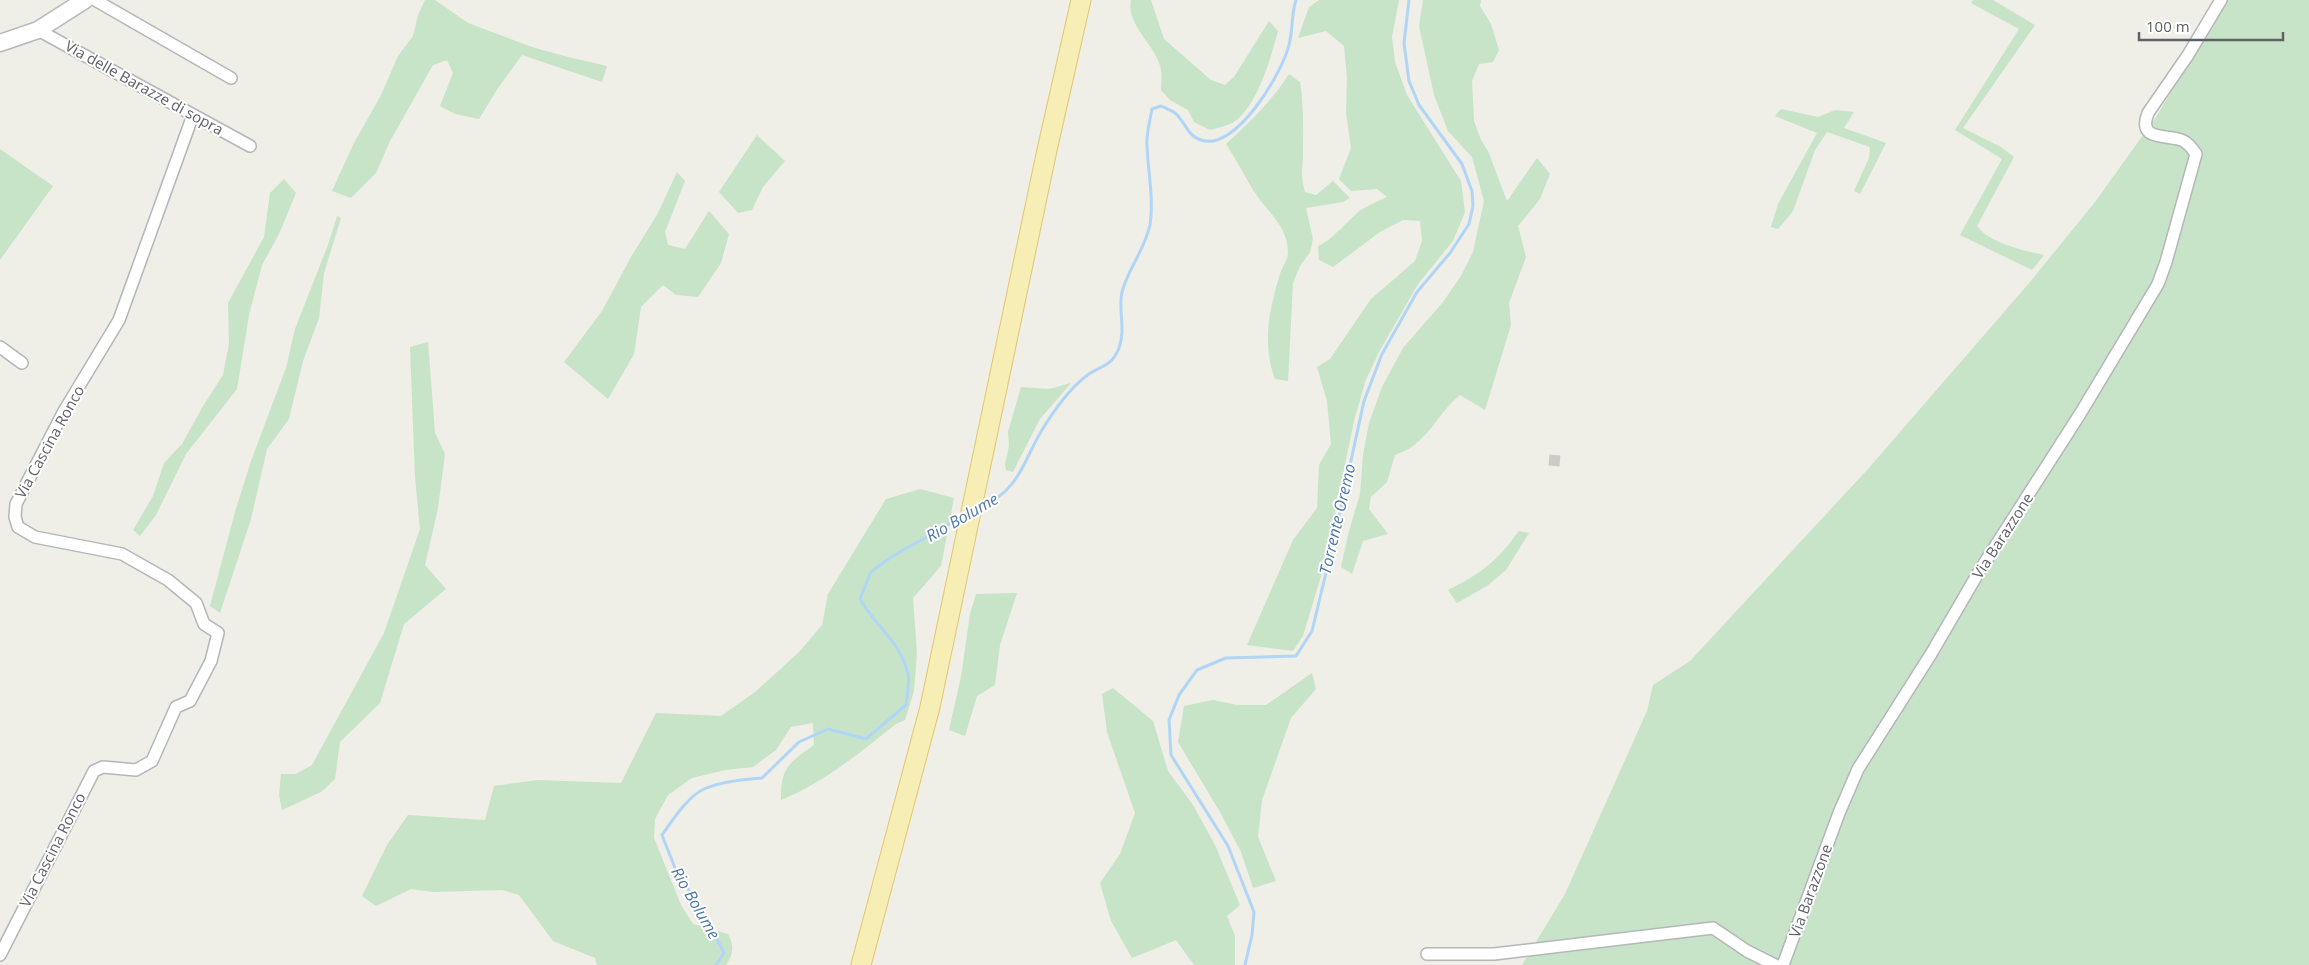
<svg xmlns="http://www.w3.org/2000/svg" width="2309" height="965" font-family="'Open Sans',sans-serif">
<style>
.green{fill:#c7e3c8}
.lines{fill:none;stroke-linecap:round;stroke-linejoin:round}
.stream{stroke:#b1d5f6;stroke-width:3}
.street-tunnel{stroke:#cbcbc7;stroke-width:11;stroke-dasharray:11 5.5;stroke-linecap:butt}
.street-casing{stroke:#b4b6ba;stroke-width:14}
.secondary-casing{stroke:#b6b8bd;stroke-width:19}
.primary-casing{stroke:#e2c66d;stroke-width:21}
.street{stroke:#fff;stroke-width:11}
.secondary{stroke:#fff;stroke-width:16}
.primary{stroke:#f6eeb5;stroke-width:19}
.labels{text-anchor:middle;stroke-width:4;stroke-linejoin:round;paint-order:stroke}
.street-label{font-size:15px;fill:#5f6166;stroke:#fff}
.water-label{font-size:16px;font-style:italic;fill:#4e76a6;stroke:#fff}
</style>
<rect width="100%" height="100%" fill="#efeee7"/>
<path class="green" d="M425,0H435L468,23L532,47L568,57L607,66L602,82L522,55L498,88L479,119L455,114L440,106L453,73L447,60L433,65L390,141L376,173L351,198L332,191L353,145L381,95L398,56L413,36L418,15Z
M1131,0H1151L1164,39L1211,80L1225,85L1234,77L1269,21L1278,31C1271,57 1257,109 1232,123C1226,126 1217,128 1210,130L1194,122L1188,110L1170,100L1161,90C1161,84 1162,76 1161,70C1157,45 1126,27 1131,0Z
M1319,0H1399L1392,37L1395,62L1407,95L1461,181L1465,212L1453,241L1418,284L1379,352L1365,382L1354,421L1324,566L1303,636L1293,651L1247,645L1293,540L1317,508L1319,465L1331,444L1327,401L1317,367L1330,359L1371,299L1415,261L1422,241L1420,221L1403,220L1380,232L1333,267L1319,260L1318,246C1329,243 1349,219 1361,210C1369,205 1378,201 1387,197L1377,189L1351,191L1339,179L1351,148L1346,112L1347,78L1344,46L1326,31L1298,38L1309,7Z
M1423,0H1481L1480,6L1491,24L1499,50L1493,62L1479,64L1472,81L1474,121L1481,140L1488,151L1507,201L1537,158L1550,174L1540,199L1518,226L1526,257L1509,303L1511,325L1485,410L1460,395C1442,409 1432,432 1413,446C1408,450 1401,452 1395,455L1387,482L1371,497L1369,509L1388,534L1363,541L1352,574L1341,567L1349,531L1360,494L1363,455L1369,423L1382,387L1403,348L1443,302L1461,276L1473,252L1484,201L1472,157L1448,131L1434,95L1419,26Z
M1973,0H1993L2035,25L1963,128L2001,147L2014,157L1977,226C1989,243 2025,251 2044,255L2032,270L1960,235L2002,159L1955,130L2019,29L1971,3Z
M2226,0H2309V965H1522L1565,894L1647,711L1653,685L1690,661L1868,469L2030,282L2095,202L2156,117Z
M1289,74L1300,82C1304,106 1303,129 1303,153C1303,171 1300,173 1305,192L1316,195L1333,181L1350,198L1343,202L1306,208L1313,239L1310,252L1300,266L1293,283L1288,381L1275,379C1262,344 1269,310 1280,274C1282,267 1288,260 1288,253C1288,225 1267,212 1253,190C1244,175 1236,159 1226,144C1250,122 1271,102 1289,74Z
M1781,109L1818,117L1835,110L1854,112L1844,128L1886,143L1860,194L1854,191L1869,158L1870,147L1827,132L1815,150L1793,211L1778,229L1771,227L1778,204L1817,133L1775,116Z
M757,135L785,161L763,187L752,210L738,213L719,192Z
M0,149L53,186L0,260Z
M677,172L685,181L665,232L668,245L685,249L709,211L729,234L721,263L698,297L676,295L663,285L641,307L634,354L608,399L564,362L602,311L631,257L658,213Z
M284,179L296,193L279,234L262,265L249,315L237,389L186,454L156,515L140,536L133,530L153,496L164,463L182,444L203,406L223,375L229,344L228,303L264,237L270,193Z
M337,216L341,218L324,273L319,318L303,361L289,419L267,449L251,519L220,613L210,606L235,512L251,461L286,368L295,329L328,245Z
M428,342L435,433L445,454L438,508L425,565L446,589L404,624L380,703L340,742L335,779L321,792L282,810L279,795L281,774H296L312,765L384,633L420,529L415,477L410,347Z
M1071,383L1040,419L1013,472L1006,470L1005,464L1009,446L1008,432L1021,387L1049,389Z
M920,489L954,498L941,566L913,598L917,653L914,691L905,720L896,724C859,753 825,782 781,800C780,768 790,762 814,745L813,723L791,727L776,750L753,767L725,770L692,778L668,795L655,819L654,838L681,905L693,924L728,934C734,945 734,954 726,965H597L595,958L553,941L519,895L502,890L433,892L411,889L376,906L362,896L387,845L408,815L485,820L494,786L538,780L621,783L656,713L721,716L755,692L799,652L822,625L828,594L886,499Z
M1519,531L1529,533L1506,570L1487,586L1457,603L1448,590C1482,573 1496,562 1519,531Z
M1017,593L1000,645L995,685L977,696L965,736L949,730L961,677L970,614L976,594Z
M1312,673L1316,689L1291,718L1262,800L1258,837L1276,881L1253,888L1241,852L1220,812L1178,742L1184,706L1213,700L1237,705H1266Z
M1113,688L1153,721L1168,771L1193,805L1215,845L1240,905L1227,916L1235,936V965H1194L1176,940L1132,958L1111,921L1100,883L1120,854L1135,813L1107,732L1102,694Z"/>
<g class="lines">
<path class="stream" d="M979,509C1025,486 1022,459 1047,422C1058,405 1072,386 1089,374C1104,364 1111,367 1119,348C1126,330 1118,309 1122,292C1128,269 1145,249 1150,225C1154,199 1148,172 1147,146C1146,134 1150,121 1152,109L1161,106C1165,108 1171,110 1175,113C1185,121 1187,136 1201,140C1236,152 1282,73 1289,45C1293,31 1291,15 1296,0
M716,965L724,953L699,905L677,873L662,835C672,821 688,796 704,789C722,781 743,780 762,778L799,742L828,729L866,739L906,705C907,695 910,683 908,674C901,642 875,626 860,599L871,572L891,557L964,516
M1245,965L1252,935L1254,912L1228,846L1171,755L1169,720L1179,695L1197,670L1226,658L1296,656L1312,631L1331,552L1364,401L1382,354L1417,292L1450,253L1469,224L1473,206L1472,191L1462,164L1419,105L1409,81L1404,43L1409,0"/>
<path class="street-tunnel" d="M1554,466L1555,454"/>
<defs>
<path id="street" d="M95,0L231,78
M38,30L250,146
M0,347L22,363
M1427,954H1494L1713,928L1747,951L1775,965
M0,955L94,771L103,767L136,770L152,761L176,707L190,701L211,661L218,633L204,624L196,603L168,580L122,554L35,537L18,527L15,517L16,504L64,411L119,320L193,115
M1783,965L1839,813L1858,769L1931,654L1980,570L2080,414L2158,284L2166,262L2196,154C2191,147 2187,141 2178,139C2161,135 2138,139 2148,113L2188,55L2221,0"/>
<path id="secondary" d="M0,43L38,30L85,0"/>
<path id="primary" d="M861,965L930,707L1047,150L1081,0"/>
</defs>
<use href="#street" class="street-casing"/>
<use href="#secondary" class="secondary-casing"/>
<use href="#primary" class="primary-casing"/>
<use href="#street" class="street"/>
<use href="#secondary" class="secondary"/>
<use href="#primary" class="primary"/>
</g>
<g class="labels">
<g class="street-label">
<text transform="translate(144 88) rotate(29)" y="5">Via delle Barazze di sopra</text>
<text transform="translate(50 442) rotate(-61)" y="5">Via Cascina Ronco</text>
<text transform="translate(2003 536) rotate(-57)" y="5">Via Barazzone</text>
<text transform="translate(53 850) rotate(-63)" y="5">Via Cascina Ronco</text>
<text transform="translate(1811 891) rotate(-70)" y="5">Via Barazzone</text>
</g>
<g class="water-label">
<text transform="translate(962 517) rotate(-30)" y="6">Rio Bolume</text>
<text transform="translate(1337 519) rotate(-77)" y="6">Torrente Oremo</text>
<text transform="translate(696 903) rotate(60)" y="6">Rio Bolume</text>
</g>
</g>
<path d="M2139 32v8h144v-8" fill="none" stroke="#5f6166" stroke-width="2.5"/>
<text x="2146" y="32" font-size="15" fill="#5f6166" stroke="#ffffff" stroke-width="4" paint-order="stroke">100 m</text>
</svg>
